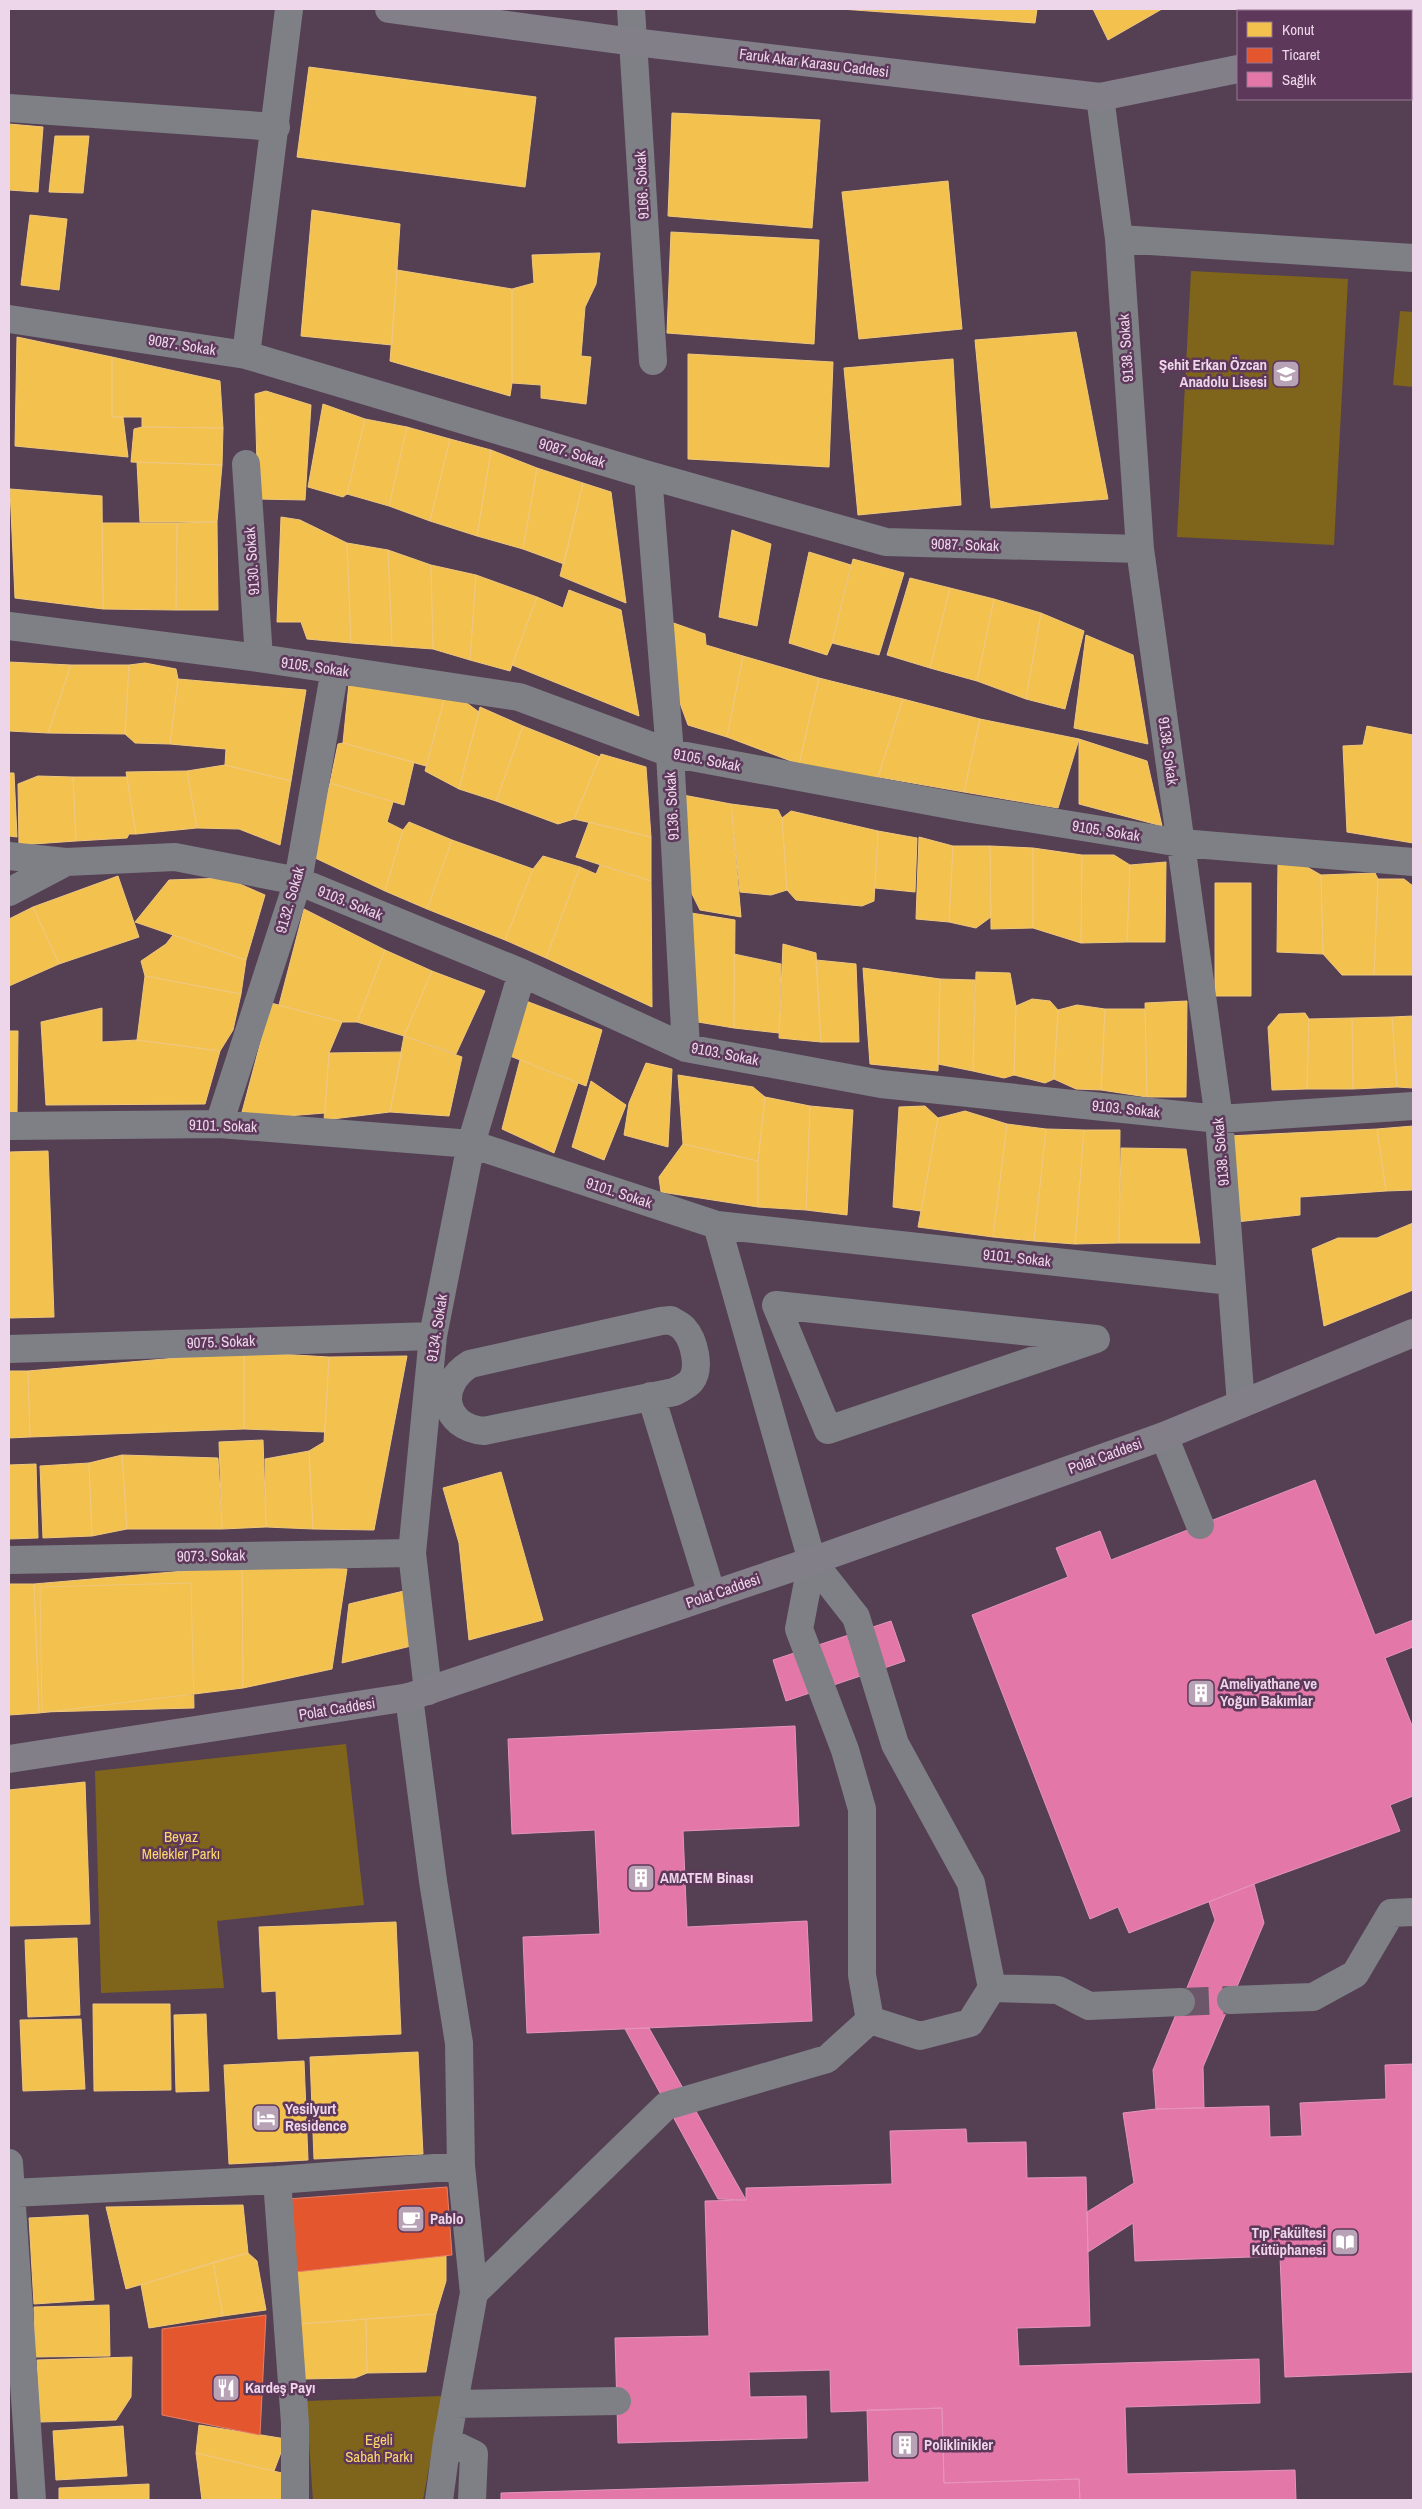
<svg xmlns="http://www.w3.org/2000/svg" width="1422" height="2509" font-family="'Archivo Narrow',sans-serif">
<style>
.green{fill:#7f641b}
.homes{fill:#f2c14e;stroke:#f0c77d}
.shops{fill:#e4572e;stroke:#e77d66}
.health{fill:#e377a8;stroke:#e694bc}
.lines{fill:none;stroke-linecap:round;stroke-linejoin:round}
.minor-tunnel{stroke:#6c566a;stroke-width:28;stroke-dasharray:28 14;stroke-linecap:butt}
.minor{stroke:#7e8086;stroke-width:28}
.major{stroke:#827f89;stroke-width:28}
.labels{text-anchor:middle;stroke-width:5;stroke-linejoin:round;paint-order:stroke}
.street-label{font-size:15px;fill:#edd6ea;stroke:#5d385a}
.poi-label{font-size:15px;font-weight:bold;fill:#edd6ea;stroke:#5d385a;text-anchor:start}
.park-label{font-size:15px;fill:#fdd76d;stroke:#5d385a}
</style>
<rect width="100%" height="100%" fill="#554053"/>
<path class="green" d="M1191,271L1348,279L1334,545L1177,537Z
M1400,311L1413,312V387L1393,385Z
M346,1744L364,1905L217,1921L224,1988L101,1993L95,1771Z
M442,2396L423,2500H313L306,2401Z"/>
<path class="homes" d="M841,9H1037L1035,23Z
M1093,9H1162L1108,40Z
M309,67L536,97L525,187L297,157Z
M672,113L820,120L812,228L668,216Z
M9,124L43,127L38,192L9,190Z
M55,136H89L83,193L49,192Z
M948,181L962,329L859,339L842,192Z
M312,210L400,224L392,345L301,336Z
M30,215L67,219L59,290L21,285Z
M671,232L819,240L814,344L667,333Z
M600,253L596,284L585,307L581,356L591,357L586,404L541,398V385L512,383V289L534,283L532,255Z
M397,270L512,289V383L510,396L390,361Z
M1076,332L1108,499L991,508L975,340Z
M17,337L112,357V417H123L128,457L15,446Z
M688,354L833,362L829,467L688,459Z
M112,357L220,381L223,428L142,427V417H112Z
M953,359L961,505L858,515L844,368Z
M266,391L311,405L305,500L258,499L255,394Z
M323,404L365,419L347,494L343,497L308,487Z
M365,419L407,427L389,506L347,494Z
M142,427L223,428L222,465L131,462L134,429Z
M407,427L450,439L430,521L389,506Z
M450,439L491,450L477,536L430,521Z
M491,450L537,468L523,549L477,536Z
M137,462L222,465L217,522H140Z
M537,468L583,483L564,564L523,549Z
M583,483L611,492L626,603L560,576Z
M10,489L102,496L103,609L15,598Z
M281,517L300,520L347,543L351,643L307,639L301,622H277Z
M217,522L218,610H176L177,523Z
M102,523H177L176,610L103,609Z
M732,530L771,544L757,626L719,617Z
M347,543L388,550L392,646L351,643Z
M388,550L431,565L433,649L392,646Z
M809,552L851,565L832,643L827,655L789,643Z
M853,559L904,573L879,655L832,643Z
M431,565L476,575L470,660L433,649Z
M476,575L537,597L510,671L470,660Z
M910,578L950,588L930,668L887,655Z
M950,588L994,599L977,681L930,668Z
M569,590L621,610L639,716L512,665L537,597L563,608Z
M994,599L1041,613L1026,699L977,681Z
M1041,613L1084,631L1065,709L1026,699Z
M662,619L705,634L706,645L743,656L727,737L688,725L674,687Z
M1086,635L1133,655L1148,744L1074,728Z
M743,656L819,678L799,764L727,737Z
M9,662L71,665L48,733L9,731Z
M145,663L176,669L178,679L170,744L135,743L125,734L129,665Z
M71,665H129L125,734L48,733Z
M819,678L903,699L876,783L799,764Z
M178,679L306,690L291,781L225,765L226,749L170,744Z
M349,683L444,700L426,766L343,743Z
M460,698L479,712L459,789L425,771L444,700Z
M903,699L980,719L964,792L878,777Z
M480,707L523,726L496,801L459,789Z
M980,719L1079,739L1058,808L964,792Z
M523,726L600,757L574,819L558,824L496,801Z
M1367,726L1413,735V843L1347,832L1343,746L1363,745Z
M1079,739L1147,761L1162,826L1079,804Z
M343,743L414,762L404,805L330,783L338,744Z
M601,754L646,767L651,837L574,819Z
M225,765L291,781L280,845L239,829L197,828L187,771Z
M187,771L197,828L136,834L126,772Z
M9,773H14L17,837L9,836Z
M38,776L73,777L76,841L19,845L18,784Z
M73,777H127L136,834H129L127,838L76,841Z
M330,783L393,802L387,822L403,830L385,891L311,856Z
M683,795L731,804L741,917L700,910L689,888Z
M731,804L778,810L782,818L787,890L771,895L740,892Z
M791,811L878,831L874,901L862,906L796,900L787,890L782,818Z
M409,822L452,840L427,909L385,891L403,830Z
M589,822L651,837V881L576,857Z
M878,831L917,838L915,892L875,888Z
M919,837L953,846L949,922L916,919Z
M452,840L533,869L505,940L427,909Z
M953,846H990L991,917L976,928L949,922Z
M990,846L1033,848V928L991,929Z
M1033,848L1082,855L1081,943L1033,928Z
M1082,855H1114L1130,865L1127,942L1081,943Z
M543,856L580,867L546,958L505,940L533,869Z
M1278,861L1300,863L1321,875L1323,954L1277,952Z
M1166,862L1165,942H1127L1130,865Z
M600,865L651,881L652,1007L546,958L580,867L596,874Z
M1375,873L1378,879L1374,975H1342L1323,954L1321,875Z
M118,876L139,937L59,964L33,907Z
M226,878L265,895L246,960L135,922L169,880Z
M1378,879H1404L1413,886V975H1374Z
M1215,883H1251V996H1215Z
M33,907L59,964L9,986V919Z
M304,909L385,950L357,1022H342L279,1005Z
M685,912L735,920L734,1028L692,1021Z
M173,935L246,960L241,994L145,976L141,961L166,944Z
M783,944L816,953L821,1042L779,1038Z
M385,950L432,971L404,1036L357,1022Z
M734,954L781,964L779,1033L734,1028Z
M816,960L856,964L859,1042H821Z
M863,968L940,979L938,1071L870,1064Z
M432,971L485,991L456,1054L404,1036Z
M976,972L1010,973L1016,1006L1014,1075L1004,1078L973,1071Z
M145,976L241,994L233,1030L220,1051L137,1040Z
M940,979L975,980L973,1071L938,1064Z
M1032,999L1050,1001L1058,1010L1054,1079L1045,1083L1014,1075L1016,1006Z
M526,1001L602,1030L586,1086L510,1056Z
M1187,1001L1186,1097H1147L1145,1003Z
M271,1003L342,1022L329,1053L325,1113L274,1117L242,1112Z
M1077,1005L1105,1009L1101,1090L1076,1089L1054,1079L1058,1010Z
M102,1008V1042L137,1040L220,1051L205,1104L46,1105L41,1022Z
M1105,1009H1145L1147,1097L1101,1090Z
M1305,1013L1309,1019L1307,1089L1272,1090L1268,1027L1279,1014Z
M1413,1016V1088L1397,1087L1392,1017Z
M1392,1017L1397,1087L1353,1089L1352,1018Z
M1352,1018L1353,1089H1307L1309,1019Z
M9,1031H18L17,1112H9Z
M404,1036L462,1057L449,1116L390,1112Z
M402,1052L390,1112L324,1120L329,1053Z
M520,1060L578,1083L554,1153L502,1129Z
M646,1063L672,1069L668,1147L624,1135L629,1103Z
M678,1075L753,1087L765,1097L758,1161L683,1144Z
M591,1081L626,1105L604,1160L572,1147Z
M765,1097L810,1106L806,1210L758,1207V1161Z
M810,1106L853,1110L847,1215L806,1210Z
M925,1106L938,1118L921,1211L893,1207L899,1107Z
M965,1111L1007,1124L993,1237L918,1227L938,1118Z
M1007,1124L1046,1129L1034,1241L993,1237Z
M1413,1126V1190L1386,1191L1377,1129Z
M1046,1129L1084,1130L1075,1244L1034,1241Z
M1377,1129L1386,1191L1300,1197V1215L1236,1222L1228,1136Z
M1084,1130H1120L1119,1243L1075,1244Z
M683,1144L758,1161V1207L661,1192L659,1177Z
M1121,1148L1186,1149L1200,1243H1119Z
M48,1151L54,1317L9,1318V1152Z
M1413,1223V1290L1324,1326L1312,1249L1338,1238H1377Z
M244,1352L329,1357L325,1432L244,1429Z
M244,1352V1429L30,1437L28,1371Z
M407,1356L374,1530L313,1529L309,1451L324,1442L329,1357Z
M9,1371H28L30,1437L9,1438Z
M263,1440L266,1527L222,1529L219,1442Z
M309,1451L313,1529L266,1527L265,1459Z
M122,1455L218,1458L222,1529H127Z
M122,1455L127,1529L92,1536L89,1463Z
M89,1463L92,1536L43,1538L40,1466Z
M36,1464L38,1538L9,1539V1465Z
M501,1472L543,1620L469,1640L459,1543L443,1488Z
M242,1566L347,1569L332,1669L243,1688Z
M242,1566L243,1688L39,1713L34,1584Z
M191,1583L194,1708L42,1712L40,1587Z
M9,1584H34L39,1713L9,1715Z
M408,1590L411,1646L342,1663L349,1604Z
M85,1782L90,1924L9,1926V1790Z
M396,1922L401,2034L278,2039L276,1991L262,1992L259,1927Z
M77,1938L80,2015L28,2017L25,1940Z
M93,2004H170L171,2090L94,2091Z
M206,2014L209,2091L176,2092L174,2015Z
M81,2019L85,2089L23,2091L20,2020Z
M418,2052L423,2154L314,2159L310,2057Z
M304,2061L308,2160L229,2164L224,2065Z
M243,2205L248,2253L126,2289L106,2207Z
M88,2215L94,2300L34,2304L29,2218Z
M248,2253L257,2261L266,2310L223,2316L213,2262Z
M446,2255V2281L436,2314L299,2324L286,2273Z
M213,2262L223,2316L149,2328L141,2285Z
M109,2305L110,2356L35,2357L34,2307Z
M436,2314L426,2372L367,2373L366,2319Z
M366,2319L367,2373L355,2378L303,2379L299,2324Z
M132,2357L131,2397L116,2420L40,2422L37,2360Z
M199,2425L286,2439L274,2471L196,2453Z
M123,2426L127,2476L56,2480L53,2431Z
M196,2453L282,2473L283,2500H202Z
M149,2484V2500H59V2488Z"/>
<path class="shops" d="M447,2187L452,2255L286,2273L288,2199Z
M266,2315L260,2435L162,2415V2329Z"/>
<path class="health" d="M1315,1480L1375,1635L1413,1620V1647L1385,1658L1413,1728V1796L1390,1805L1400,1831L1254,1884L1129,1933L1118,1907L1090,1919L972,1615L1068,1577L1056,1548L1100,1531L1111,1560Z
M891,1621L905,1661L786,1701L773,1660Z
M795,1726L799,1826L683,1831L687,1927L807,1921L812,2021L527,2033L523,1937L600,1934L595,1830L512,1834L508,1739Z
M1254,1884L1264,1923L1203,2067L1204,2108L1156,2109L1153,2070L1215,1920L1209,1902Z
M649,2028L746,2200L718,2199L625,2029Z
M1413,2064V2372L1285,2377L1280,2256L1135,2261L1133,2223L1088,2252L1087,2212L1134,2183L1123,2113L1156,2109L1269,2106L1270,2137L1302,2136L1300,2103L1386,2099L1385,2065Z
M966,2129L967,2143L1026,2142L1027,2178L1086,2177L1090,2326L1017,2328L1019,2366L1259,2359L1260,2403L1125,2407L1127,2474L1295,2470L1296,2500H1080L1079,2479L944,2483L942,2408L831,2412L830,2370L749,2372L750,2397L806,2396L807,2438L618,2443L615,2338L709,2336L705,2201L746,2200V2188L892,2184L890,2131Z
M942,2408L944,2483L1079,2479L1080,2500H501V2493L869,2482L867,2410Z"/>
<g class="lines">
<path class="minor-tunnel" d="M1181,2002L1231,2000"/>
<path class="minor" d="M631,9L653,361
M1273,9L1274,11
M1100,97L1119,239L1140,549L1219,1119L1241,1404
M9,108L276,127
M1119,239L1413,258
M9,319L246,355L648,475L886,542L1140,549
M246,355L289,9
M246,464L259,658
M648,475L670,753L686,1048
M9,626L259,658L519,697L670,753L966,808L1181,843L1413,862
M9,856L66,862L175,857L298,881L522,973L686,1048L881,1084L1219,1119L1413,1106
M9,892L66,862
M219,1124L298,881L335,669
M9,1126L219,1124L471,1144L717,1225L1231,1281
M717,1225L812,1561L856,1617L895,1744L971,1883L992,1988L970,2023L920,2036L870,2020L862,1975V1809L845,1750L799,1629L812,1561
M776,1305L1096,1339L828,1430Z
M671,1320C675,1323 681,1325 684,1329C694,1340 701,1368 691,1381C687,1386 680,1389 674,1392L484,1431C442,1427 436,1385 470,1364L661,1321Z
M9,1349L433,1336
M651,1396L712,1595
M1164,1436L1200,1525
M9,1560L412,1553
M428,1691L412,1553L433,1336L471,1144L522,973
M409,1697L433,1881L459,2043L461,2166L474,2293L447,2441L439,2500
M992,1988L1058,1990L1089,2006L1181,2002
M1231,2000L1313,1997L1355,1974L1391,1913L1413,1912
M9,2163L32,2500
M277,2180L295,2423V2500
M12,2193L277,2180L461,2166
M474,2293L666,2106L827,2059L870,2020
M454,2404L617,2401
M447,2441L474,2454L472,2500"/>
<path class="major" d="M389,9L634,42L1100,97L1238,69
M1411,40H1413
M9,1759L409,1697L812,1561L1164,1436L1413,1333"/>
</g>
<defs>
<symbol id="school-square" viewBox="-11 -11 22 22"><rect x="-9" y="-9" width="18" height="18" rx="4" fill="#b8a2b5" stroke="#5d385a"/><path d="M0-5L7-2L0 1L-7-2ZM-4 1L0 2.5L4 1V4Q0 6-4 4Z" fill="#fff"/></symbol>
<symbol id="building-square" viewBox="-11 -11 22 22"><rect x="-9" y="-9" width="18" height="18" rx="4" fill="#b8a2b5" stroke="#5d385a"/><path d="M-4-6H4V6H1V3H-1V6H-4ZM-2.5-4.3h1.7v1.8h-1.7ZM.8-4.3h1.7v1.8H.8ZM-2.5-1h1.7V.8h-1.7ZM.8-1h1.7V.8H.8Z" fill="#fff"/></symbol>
<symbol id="hotel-square" viewBox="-11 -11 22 22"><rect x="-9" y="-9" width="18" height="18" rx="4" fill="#b8a2b5" stroke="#5d385a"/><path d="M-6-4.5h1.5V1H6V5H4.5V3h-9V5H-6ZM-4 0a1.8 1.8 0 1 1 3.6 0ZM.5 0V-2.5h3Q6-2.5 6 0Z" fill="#fff"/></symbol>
<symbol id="cafe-square" viewBox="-11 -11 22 22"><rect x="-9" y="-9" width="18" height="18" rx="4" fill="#b8a2b5" stroke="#5d385a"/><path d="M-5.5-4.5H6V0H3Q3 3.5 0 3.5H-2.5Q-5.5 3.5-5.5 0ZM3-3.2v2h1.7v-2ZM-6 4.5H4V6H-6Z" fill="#fff"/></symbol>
<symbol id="library-square" viewBox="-11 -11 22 22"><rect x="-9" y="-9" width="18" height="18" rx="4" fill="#b8a2b5" stroke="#5d385a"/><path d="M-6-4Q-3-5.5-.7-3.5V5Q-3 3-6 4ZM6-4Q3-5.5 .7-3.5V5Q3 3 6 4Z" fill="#fff"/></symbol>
<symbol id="restaurant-square" viewBox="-11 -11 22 22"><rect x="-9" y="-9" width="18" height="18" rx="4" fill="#b8a2b5" stroke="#5d385a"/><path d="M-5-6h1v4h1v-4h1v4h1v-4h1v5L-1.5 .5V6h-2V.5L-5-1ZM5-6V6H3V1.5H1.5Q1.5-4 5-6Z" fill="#fff"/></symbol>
</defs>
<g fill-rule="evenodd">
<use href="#school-square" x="1270" y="358" width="32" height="32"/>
<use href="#building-square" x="1185" y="1677" width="32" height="32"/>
<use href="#building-square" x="625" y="1862" width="32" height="32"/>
<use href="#hotel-square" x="250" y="2102" width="32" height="32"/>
<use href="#cafe-square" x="395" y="2203" width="32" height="32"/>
<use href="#library-square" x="1329" y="2226" width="32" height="32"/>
<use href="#restaurant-square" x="210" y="2372" width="32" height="32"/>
<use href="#building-square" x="889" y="2429" width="32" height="32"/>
</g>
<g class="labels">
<g class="street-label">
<text transform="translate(814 63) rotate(7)" y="5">Faruk Akar Karasu Caddesi</text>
<text transform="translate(642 185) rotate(-93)" y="5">9166. Sokak</text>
<text transform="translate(182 345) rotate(9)" y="5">9087. Sokak</text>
<text transform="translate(1126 348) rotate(-94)" y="5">9138. Sokak</text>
<text transform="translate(572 453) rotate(17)" y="5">9087. Sokak</text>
<text transform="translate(965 545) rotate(2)" y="5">9087. Sokak</text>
<text transform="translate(252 561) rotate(-94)" y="5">9130. Sokak</text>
<text transform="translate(315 667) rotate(8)" y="5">9105. Sokak</text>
<text transform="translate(1168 751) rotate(82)" y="5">9138. Sokak</text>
<text transform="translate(707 760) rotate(11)" y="5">9105. Sokak</text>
<text transform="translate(672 806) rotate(-93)" y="5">9136. Sokak</text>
<text transform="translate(1106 831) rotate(9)" y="5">9105. Sokak</text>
<text transform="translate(290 900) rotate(-74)" y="5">9132. Sokak</text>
<text transform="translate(350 903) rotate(22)" y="5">9103. Sokak</text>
<text transform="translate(725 1054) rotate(11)" y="5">9103. Sokak</text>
<text transform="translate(1126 1109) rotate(6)" y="5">9103. Sokak</text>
<text transform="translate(223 1126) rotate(2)" y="5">9101. Sokak</text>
<text transform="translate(1221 1152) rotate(-95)" y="5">9138. Sokak</text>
<text transform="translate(619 1193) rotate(18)" y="5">9101. Sokak</text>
<text transform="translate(1017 1258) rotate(6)" y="5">9101. Sokak</text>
<text transform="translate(437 1328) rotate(-81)" y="5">9134. Sokak</text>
<text transform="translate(221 1342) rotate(-2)" y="5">9075. Sokak</text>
<text transform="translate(1105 1456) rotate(-20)" y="5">Polat Caddesi</text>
<text transform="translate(211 1556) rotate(-1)" y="5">9073. Sokak</text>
<text transform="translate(723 1591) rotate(-19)" y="5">Polat Caddesi</text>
<text transform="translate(337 1709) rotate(-9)" y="5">Polat Caddesi</text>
</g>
<g class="poi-label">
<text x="1267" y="370" text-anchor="end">Şehit Erkan Özcan<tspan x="1267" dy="17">Anadolu Lisesi</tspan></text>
<text x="1220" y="1689">Ameliyathane ve<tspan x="1220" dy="17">Yoğun Bakımlar</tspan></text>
<text x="660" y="1883">AMATEM Binası</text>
<text x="285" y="2114">Yesilyurt<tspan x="285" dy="17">Residence</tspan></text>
<text x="430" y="2224">Pablo</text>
<text x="1326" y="2238" text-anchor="end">Tıp Fakültesi<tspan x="1326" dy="17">Kütüphanesi</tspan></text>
<text x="245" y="2393">Kardeş Payı</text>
<text x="924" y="2450">Poliklinikler</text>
</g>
<g class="park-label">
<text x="181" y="1842">Beyaz<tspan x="181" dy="17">Melekler Parkı</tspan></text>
<text x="379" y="2445">Egeli<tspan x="379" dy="17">Sabah Parkı</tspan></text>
</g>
</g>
<rect width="1422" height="2509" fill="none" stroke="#edd6ea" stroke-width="20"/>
<rect x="1237" y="10" width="175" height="90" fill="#5d385a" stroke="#977794"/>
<rect x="1247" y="22" width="25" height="15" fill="#f2c14e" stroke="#977794"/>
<text x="1282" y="35" font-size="15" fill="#edd6ea">Konut</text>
<rect x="1247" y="48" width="25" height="15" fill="#e4572e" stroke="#977794"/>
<text x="1282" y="60" font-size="15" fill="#edd6ea">Ticaret</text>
<rect x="1247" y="72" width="25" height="15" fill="#e377a8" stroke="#977794"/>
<text x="1282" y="85" font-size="15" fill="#edd6ea">Sağlık</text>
</svg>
